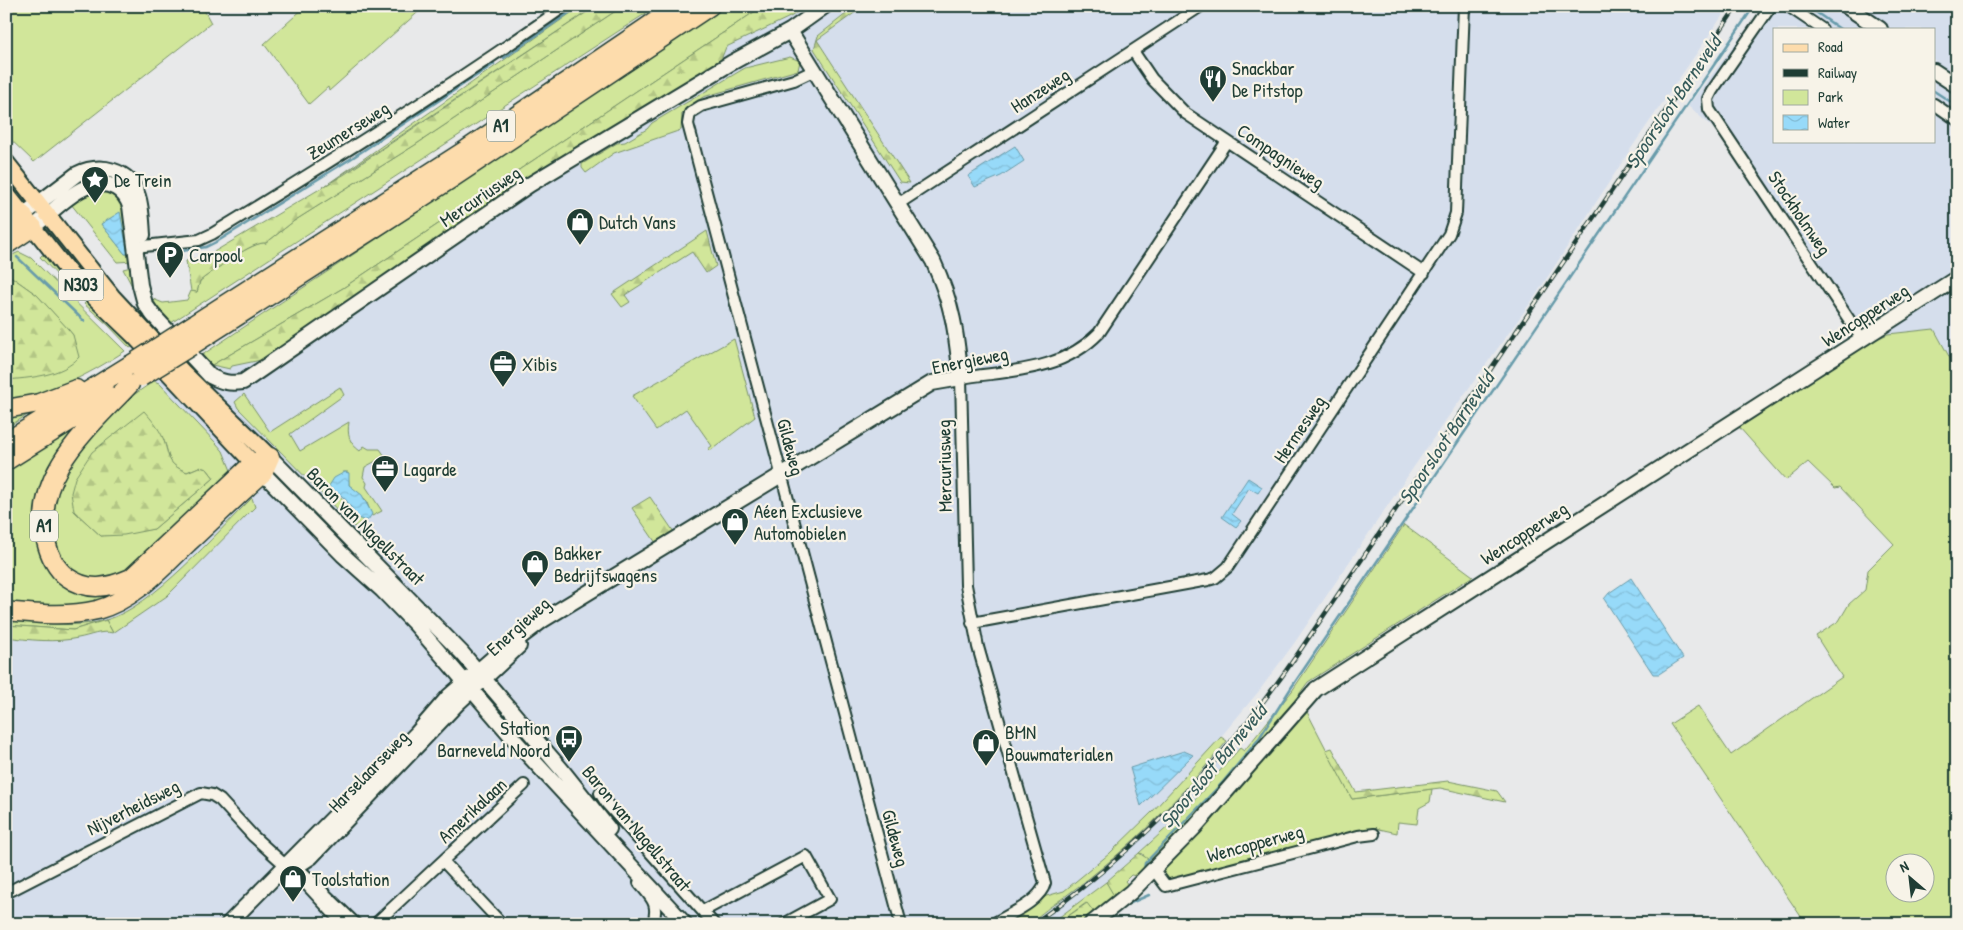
<svg xmlns="http://www.w3.org/2000/svg" width="1963" height="930" font-family="'Patrick Hand',sans-serif">
<style>
.built{fill:#d5deec;fill-rule:evenodd}
.green{fill:#d1e69a;stroke:#789267;fill-rule:evenodd}
.forest{fill:url(#forest-firs);stroke:#789267}
.water{fill:url(#water-waves);stroke:#679baa}
.lines{fill:none;stroke-linecap:round;stroke-linejoin:round}
.stream{stroke:#679baa;stroke-width:2.5}
.street-casing{stroke:#1f3d34;stroke-width:14}
.secondary-casing{stroke:#1f3d34;stroke-width:18}
.primary-casing{stroke:#1f3d34;stroke-width:19}
.highway-casing{stroke:#1f3d34;stroke-width:21}
.street{stroke:#f7f3e8;stroke-width:10}
.secondary{stroke:#f7f3e8;stroke-width:14}
.primary{stroke:#fddcac;stroke-width:15}
.highway{stroke:#fddcac;stroke-width:18}
.rail-casing{stroke:#1f3d34;stroke-width:4.5}
.rail{stroke:#f7f3e8;stroke-width:2.5;stroke-dasharray:8;stroke-linecap:butt}
.highway-bridge-casing{stroke:#1f3d34;stroke-width:21;stroke-linecap:butt}
.highway-bridge{stroke:#fddcac;stroke-width:18}
.labels{text-anchor:middle;stroke-width:4.5;stroke-linejoin:round;paint-order:stroke}
.shield{fill:#f7f3e8;stroke:#60746a;stroke-width:1}
.shield-label{font-size:18px;font-weight:bold;fill:#1f3d34}
.poi-label{font-size:19px;fill:#1f3d34;stroke:#f7f3e8;text-anchor:start}
.street-label{font-size:19px;fill:#1f3d34;stroke:#f7f3e8}
.water-label{font-size:20px;font-style:italic;fill:#375c5b;stroke:#f7f3e8}
</style>
<defs>
<pattern id="forest-firs" width="22" height="20" patternUnits="userSpaceOnUse" patternTransform="scale(1.25)"><rect width="22" height="20" fill="#d1e69a"/><path d="M5 1l3.5 6h-7zM16 11l3.5 6h-7z" fill="#b3c685"/></pattern>
<pattern id="water-waves" width="16" height="10" patternUnits="userSpaceOnUse" patternTransform="scale(1.25)"><rect width="16" height="10" fill="#97daf9"/><path d="M0 5q4-4 8 0t8 0" fill="none" stroke="#82bcd6"/></pattern>
</defs>
<rect width="100%" height="100%" fill="#e8e9ea"/>
<filter id="ink" filterUnits="userSpaceOnUse"><feTurbulence type="fractalNoise" baseFrequency=".02" numOctaves="2"/><feDisplacementMap in="SourceGraphic" scale="10" xChannelSelector="R" yChannelSelector="G"/><feConvolveMatrix kernelMatrix="1 2 1 2 8 2 1 2 1" color-interpolation-filters="sRGB"/></filter>
<g filter="url(#ink)">
<path class="built" d="M746,6H1729L1630,150L1534,298L1443,424L1295,642L1259,691L1189,775L1132,834L1069,890L1014,924H6V477L199,353L202,355Z
M1764,6H1957V371L1934,329L1860,349L1724,137L1688,106ZM1774,29H1934V141H1774Z
M1227,741L1240,748L1183,813L1150,843L1111,878L1050,924H1026L1071,892L1127,847L1189,784Z"/>
<path class="green" d="M6,6H202L211,23L34,162L6,135Z
M306,6H425L329,91L328,87L309,104L264,44Z
M581,6H596L322,188Z
M623,6H657L171,323L161,315L153,299L163,303L187,300L191,291L197,292L200,281L205,277C217,269 252,241 266,243L294,221L415,145Z
M727,6H763L343,288L212,365L202,355Z
M790,57L800,61L798,70L703,97L682,113L681,130L614,153L586,173L582,168V164L617,143L625,142L647,129L652,123L745,68Z
M106,187L124,200L134,261L117,262L71,204L77,195ZM120,213L127,254H125L101,224Z
M19,252L31,258L125,351C88,375 50,395 6,401V380L60,370L73,335L37,295L6,273V258Z
M42,255L46,256L66,284L40,257Z
M135,266L139,299L123,269Z
M86,302L115,322L136,344L130,348L108,325L84,304Z
M1934,329L1957,371V918L1948,924H1806L1670,724L1698,706L1731,755L1842,677L1816,636L1839,621L1849,604L1865,590L1868,570L1894,544L1840,487L1835,488L1808,462L1786,480L1739,427L1874,340L1888,334ZM1896,862H1926V892H1896Z
M734,339L755,417L710,451L708,449L712,446L686,409L656,430L632,396Z
M154,381L159,383L216,443L223,451L232,473L136,567L116,579L81,578L65,566L53,540L51,512L59,481L75,450L107,413ZM144,412C150,419 156,427 161,435C172,453 162,463 187,472L199,467L207,469L214,478L154,529L101,536L74,511Z
M340,387L344,395L290,434L300,451L349,422C347,435 349,443 360,451L364,446L369,449H380L385,456L365,467L363,477L367,483L366,487L382,511L372,516L366,500L349,485L348,472H343L333,492C350,500 348,515 365,521L354,527L238,408L235,402L244,394L270,432Z
M42,406L6,428V413Z
M81,424L47,481L58,576L126,587L117,593L80,608L6,607V469Z
M252,498L255,507L167,596L113,633L106,620L73,630L6,625V619C38,622 74,629 106,620C153,607 216,533 252,498Z
M1404,525L1473,576L1308,682L1281,719L1149,870L1143,854L1139,853L1183,813L1240,748L1244,751L1292,691Z
M1304,706L1352,799L1432,789L1430,802L1419,808L1417,824L1398,822L1397,833L1375,828L1166,882L1159,871C1213,821 1258,764 1304,706Z
M1221,737L1227,741C1176,803 1119,859 1053,905C1045,910 1033,922 1024,924C1017,925 1009,924 1001,924L1043,897L1064,891L1109,854L1152,812Z
M1106,882L1117,896L1096,915L1086,903L1057,924H1050Z"/>
<path class="forest" d="M596,6H623L415,145L294,221L266,243C252,241 217,269 205,277L200,281L197,292L191,291L186,261L207,256L345,174Z
M763,6H806L792,16L726,47L718,67L261,360L232,366L230,369L212,365L343,288Z
M856,6H864L817,40L910,183L900,182L814,49L818,36Z
M707,231L716,266L706,273L692,252L625,295L630,302L622,307L612,294Z
M6,273L37,295L69,330L73,335L79,357C63,376 29,378 6,380Z
M144,411C151,419 159,428 163,438C170,457 166,464 187,472L199,467L207,469L214,478L154,529L124,535L101,536L74,511L71,493L75,478L92,452Z
M650,497L674,532L656,543L632,508Z
M106,620L113,633C101,630 90,636 78,638C55,643 29,640 6,637V625L73,630Z
M1332,748L1356,792L1448,781L1497,791L1505,802L1440,788L1352,799L1326,750Z
M1139,853L1148,859L1149,870L1142,877L1131,875L1125,881L1129,886L1117,896L1113,894L1106,882Z
M1087,903L1096,915L1081,924H1057Z"/>
<path class="water" d="M1015,146L1024,161L1001,176L975,187L968,176Z
M120,212L128,254H125L101,224Z
M345,472L349,473V485L362,495L372,514L368,520C351,522 353,504 342,496C337,492 333,493 329,486L334,478Z
M1248,478L1262,487L1258,493L1249,488L1232,514L1241,521L1236,527L1222,517Z
M1631,578L1683,658L1659,674H1653L1604,599L1609,593Z
M1184,751L1193,755L1141,806L1130,768Z"/>
<g class="lines">
<path class="stream" d="M1810,8L1840,29
M504,58L579,6
M1934,91L1957,106
M182,251L206,247L218,241L352,158L494,64
M159,254L171,252
M17,257L84,321
M1144,871L1145,863L1223,782L1258,740L1291,688L1754,6
M1126,905L1149,895"/>
<defs>
<path id="street" d="M1771,6L1712,91L1708,99L1709,109L1862,339
M1788,6L1822,29
M1133,51L1152,79L1185,113L1424,273
M815,70L794,80L701,106L690,113L688,124L901,924
M1934,104L1957,120
M898,204L1201,6
M135,247L199,240L212,234C332,161 450,87 565,6
M972,623L1208,580L1215,578L1228,567L1449,234L1456,213L1464,6
M600,793L607,804L714,924
M443,861L502,924
M292,862L356,924
M1154,870L1166,886L1358,836L1374,834
M639,883C652,899 659,903 653,924
M6,893L201,793L212,795L220,800L253,836L305,883L343,924
M703,911L806,856L830,899L784,924
M375,924L524,785
M993,924C1009,914 1040,902 1045,883L978,647L966,585L961,378C1011,370 1061,372 1099,333L1227,141"/>
<path id="secondary" d="M1846,6L1880,29
M1934,71L1957,86
M23,215L77,174C100,163 130,169 138,196C142,208 142,222 143,235
M33,227C55,211 87,171 116,188C123,192 127,198 130,206L140,285L145,304L153,315L210,376C222,382 229,384 243,382L529,185L731,63L790,31L825,6
M270,457L462,653L562,770L609,829
M257,467L343,555L382,590L415,624L518,744L685,924
M288,872L311,857L457,704L519,646
M228,924L417,733L449,696L494,657L543,620L932,383L961,378C956,331 953,305 933,261L790,31
M1091,924L1131,892L1194,828L1316,689L1957,278"/>
<path id="primary" d="M6,162L112,296L183,372L270,457
M6,193L71,275L134,336L253,463"/>
<path id="highway" d="M6,227L23,215
M6,245L33,227
M180,333L467,149L678,6
M191,346L451,179L710,6
M130,384C89,428 32,474 46,541C49,554 56,569 67,577C88,592 108,588 131,578L253,463L270,457
M6,409L39,403L76,389
M6,442L130,365
M6,461L110,396
M6,611C37,614 67,617 97,610C134,600 161,569 188,543C213,520 237,496 263,473L270,457"/>
</defs>
<use href="#street" class="street-casing"/>
<use href="#secondary" class="secondary-casing"/>
<use href="#primary" class="primary-casing"/>
<use href="#highway" class="highway-casing"/>
<use href="#street" class="street"/>
<use href="#secondary" class="secondary"/>
<use href="#primary" class="primary"/>
<use href="#highway" class="highway"/>
<defs>
<path id="rail" d="M1033,924C1140,850 1226,759 1299,652L1737,6"/>
</defs>
<use href="#rail" class="rail-casing"/>
<use href="#rail" class="rail"/>
<defs>
<path id="highway-bridge" d="M130,365L180,333
M141,377L191,346"/>
</defs>
<use href="#highway-bridge" class="highway-bridge-casing"/>
<use href="#highway-bridge" class="highway-bridge"/>
</g>
</g>
<defs>
<symbol id="restaurant-pin" viewBox="-11 -11 22 30"><path d="M0 17L-7.5 6A9.5 9.5 0 1 1 7.5 6Z" fill="#1f3d34" stroke="#f7f3e8"/><path d="M-5-6h1v4h1v-4h1v4h1v-4h1v5L-1.5 .5V6h-2V.5L-5-1ZM5-6V6H3V1.5H1.5Q1.5-4 5-6Z" fill="#fff"/></symbol>
<symbol id="sight-pin" viewBox="-11 -11 22 30"><path d="M0 17L-7.5 6A9.5 9.5 0 1 1 7.5 6Z" fill="#1f3d34" stroke="#f7f3e8"/><path d="M0-6L1.8-2.2L6-1.7L2.9 1.2L3.7 5.4L0 3.3L-3.7 5.4L-2.9 1.2L-6-1.7L-1.8-2.2Z" fill="#fff"/></symbol>
<symbol id="shop-pin" viewBox="-11 -11 22 30"><path d="M0 17L-7.5 6A9.5 9.5 0 1 1 7.5 6Z" fill="#1f3d34" stroke="#f7f3e8"/><path d="M-5-2.5h2.3a2.7 3.5 0 0 1 5.4 0H5L5.5 6h-11ZM-1.5-2.5h3a1.5 2.3 0 0 0-3 0Z" fill="#fff"/></symbol>
<symbol id="parking-pin" viewBox="-11 -11 22 30"><path d="M0 17L-7.5 6A9.5 9.5 0 1 1 7.5 6Z" fill="#1f3d34" stroke="#f7f3e8"/><path d="M-3.5-5.5H1a3.5 3.5 0 0 1 0 7H-1V5.5H-3.5ZM-1-3.4V-.6H.8a1.4 1.4 0 0 0 0-2.8Z" fill="#fff"/></symbol>
<symbol id="office-pin" viewBox="-11 -11 22 30"><path d="M0 17L-7.5 6A9.5 9.5 0 1 1 7.5 6Z" fill="#1f3d34" stroke="#f7f3e8"/><path d="M-6-3h4V-5.5h4V-3h4V5H-6ZM-1-4.5V-3h2v-1.5ZM-6 0V1H6V0Z" fill="#fff"/></symbol>
<symbol id="bus-pin" viewBox="-11 -11 22 30"><path d="M0 17L-7.5 6A9.5 9.5 0 1 1 7.5 6Z" fill="#1f3d34" stroke="#f7f3e8"/><path d="M-5-6H5V4H4V6H2V4H-2V6H-4V4H-5ZM-3.5-4V0h7V-4ZM-3.5 1.2v1.5H-2V1.2ZM2 1.2v1.5H3.5V1.2Z" fill="#fff"/></symbol>
</defs>
<g fill-rule="evenodd">
<use href="#restaurant-pin" x="1197" y="63" width="32" height="43"/>
<use href="#sight-pin" x="79" y="164" width="32" height="43"/>
<use href="#shop-pin" x="564" y="206" width="32" height="43"/>
<use href="#parking-pin" x="154" y="239" width="32" height="43"/>
<use href="#office-pin" x="487" y="348" width="32" height="43"/>
<use href="#office-pin" x="369" y="453" width="32" height="43"/>
<use href="#shop-pin" x="719" y="506" width="32" height="43"/>
<use href="#shop-pin" x="519" y="548" width="32" height="43"/>
<use href="#bus-pin" x="553" y="723" width="32" height="43"/>
<use href="#shop-pin" x="970" y="727" width="32" height="43"/>
<use href="#shop-pin" x="277" y="863" width="32" height="43"/>
</g>
<g class="labels">
<g class="shield">
<rect x="487" y="110.5" width="28" height="31" rx="4"/>
<rect x="58.5" y="269.5" width="45" height="31" rx="4"/>
<rect x="30" y="510.5" width="28" height="31" rx="4"/>
</g>
<g class="shield-label">
<text x="501" y="132">A1</text>
<text x="81" y="291">N303</text>
<text x="44" y="532">A1</text>
</g>
<g class="poi-label">
<text x="1232" y="75">Snackbar<tspan x="1232" dy="22">De Pitstop</tspan></text>
<text x="114" y="187">De Trein</text>
<text x="599" y="229">Dutch Vans</text>
<text x="189" y="262">Carpool</text>
<text x="522" y="371">Xibis</text>
<text x="404" y="476">Lagarde</text>
<text x="754" y="518">Aéen Exclusieve<tspan x="754" dy="22">Automobielen</tspan></text>
<text x="554" y="560">Bakker<tspan x="554" dy="22">Bedrijfswagens</tspan></text>
<text x="550" y="735" text-anchor="end">Station<tspan x="550" dy="22">Barneveld Noord</tspan></text>
<text x="1005" y="739">BMN<tspan x="1005" dy="22">Bouwmaterialen</tspan></text>
<text x="312" y="886">Toolstation</text>
</g>
<g class="street-label">
<text transform="translate(1040 90) rotate(-33)" y="7">Hanzeweg</text>
<text transform="translate(348 130) rotate(-32)" y="7">Zeumerseweg</text>
<text transform="translate(1281 156) rotate(34)" y="7">Compagnieweg</text>
<text transform="translate(480 196) rotate(-34)" y="7">Mercuriusweg</text>
<text transform="translate(1800 213) rotate(56)" y="7">Stockholmweg</text>
<text transform="translate(1865 315) rotate(-33)" y="7">Wencopperweg</text>
<text transform="translate(970 360) rotate(-11)" y="7">Energieweg</text>
<text transform="translate(1299 429) rotate(-56)" y="7">Hermesweg</text>
<text transform="translate(791 447) rotate(75)" y="7">Gildeweg</text>
<text transform="translate(944 466) rotate(-91)" y="7">Mercuriusweg</text>
<text transform="translate(366 526) rotate(45)" y="7">Baron van Nagellstraat</text>
<text transform="translate(1524 533) rotate(-33)" y="7">Wencopperweg</text>
<text transform="translate(518 626) rotate(-42)" y="7">Energieweg</text>
<text transform="translate(368 771) rotate(-46)" y="7">Harselaarseweg</text>
<text transform="translate(133 807) rotate(-27)" y="7">Nijverheidsweg</text>
<text transform="translate(472 810) rotate(-43)" y="7">Amerikalaan</text>
<text transform="translate(637 828) rotate(50)" y="7">Baron van Nagellstraat</text>
<text transform="translate(896 838) rotate(75)" y="7">Gildeweg</text>
<text transform="translate(1255 843) rotate(-15)" y="7">Wencopperweg</text>
</g>
<g class="water-label">
<text transform="translate(1673 102) rotate(-56)" y="7">Spoorsloot Barneveld</text>
<text transform="translate(1446 438) rotate(-56)" y="7">Spoorsloot Barneveld</text>
<text transform="translate(1213 766) rotate(-50)" y="7">Spoorsloot Barneveld</text>
</g>
</g>
<rect width="1963" height="930" fill="none" stroke="#f7f3e8" stroke-width="25"/>
<rect x="12" y="12" width="1938" height="905" fill="none" stroke="#1f3d34" stroke-width="2" filter="url(#ink)"/>
<rect x="1773" y="28" width="162" height="115" fill="#f7f3e8" stroke="#a1aaa0"/>
<rect x="1783" y="44" width="25" height="8" fill="#fddcac" stroke="#a1aaa0"/>
<text x="1818" y="52" font-size="15" fill="#1f3d34">Road</text>
<rect x="1783" y="69" width="25" height="8" fill="#1f3d34" stroke="#a1aaa0"/>
<text x="1818" y="78" font-size="15" fill="#1f3d34">Railway</text>
<rect x="1783" y="90" width="25" height="15" fill="#d1e69a" stroke="#a1aaa0"/>
<text x="1818" y="102" font-size="15" fill="#1f3d34">Park</text>
<rect x="1783" y="115" width="25" height="15" fill="url(#water-waves)" stroke="#a1aaa0"/>
<text x="1818" y="128" font-size="15" fill="#1f3d34">Water</text>
<g transform="translate(1910 878) rotate(332)"><circle r="24" fill="#f7f3e8" stroke="#a1aaa0"/>
<path d="M0-4L9 19L0 12L-9 19Z" fill="#1f3d34"/>
<text y="-8" font-size="14" font-weight="bold" text-anchor="middle" fill="#1f3d34">N</text>
</g>
</svg>
